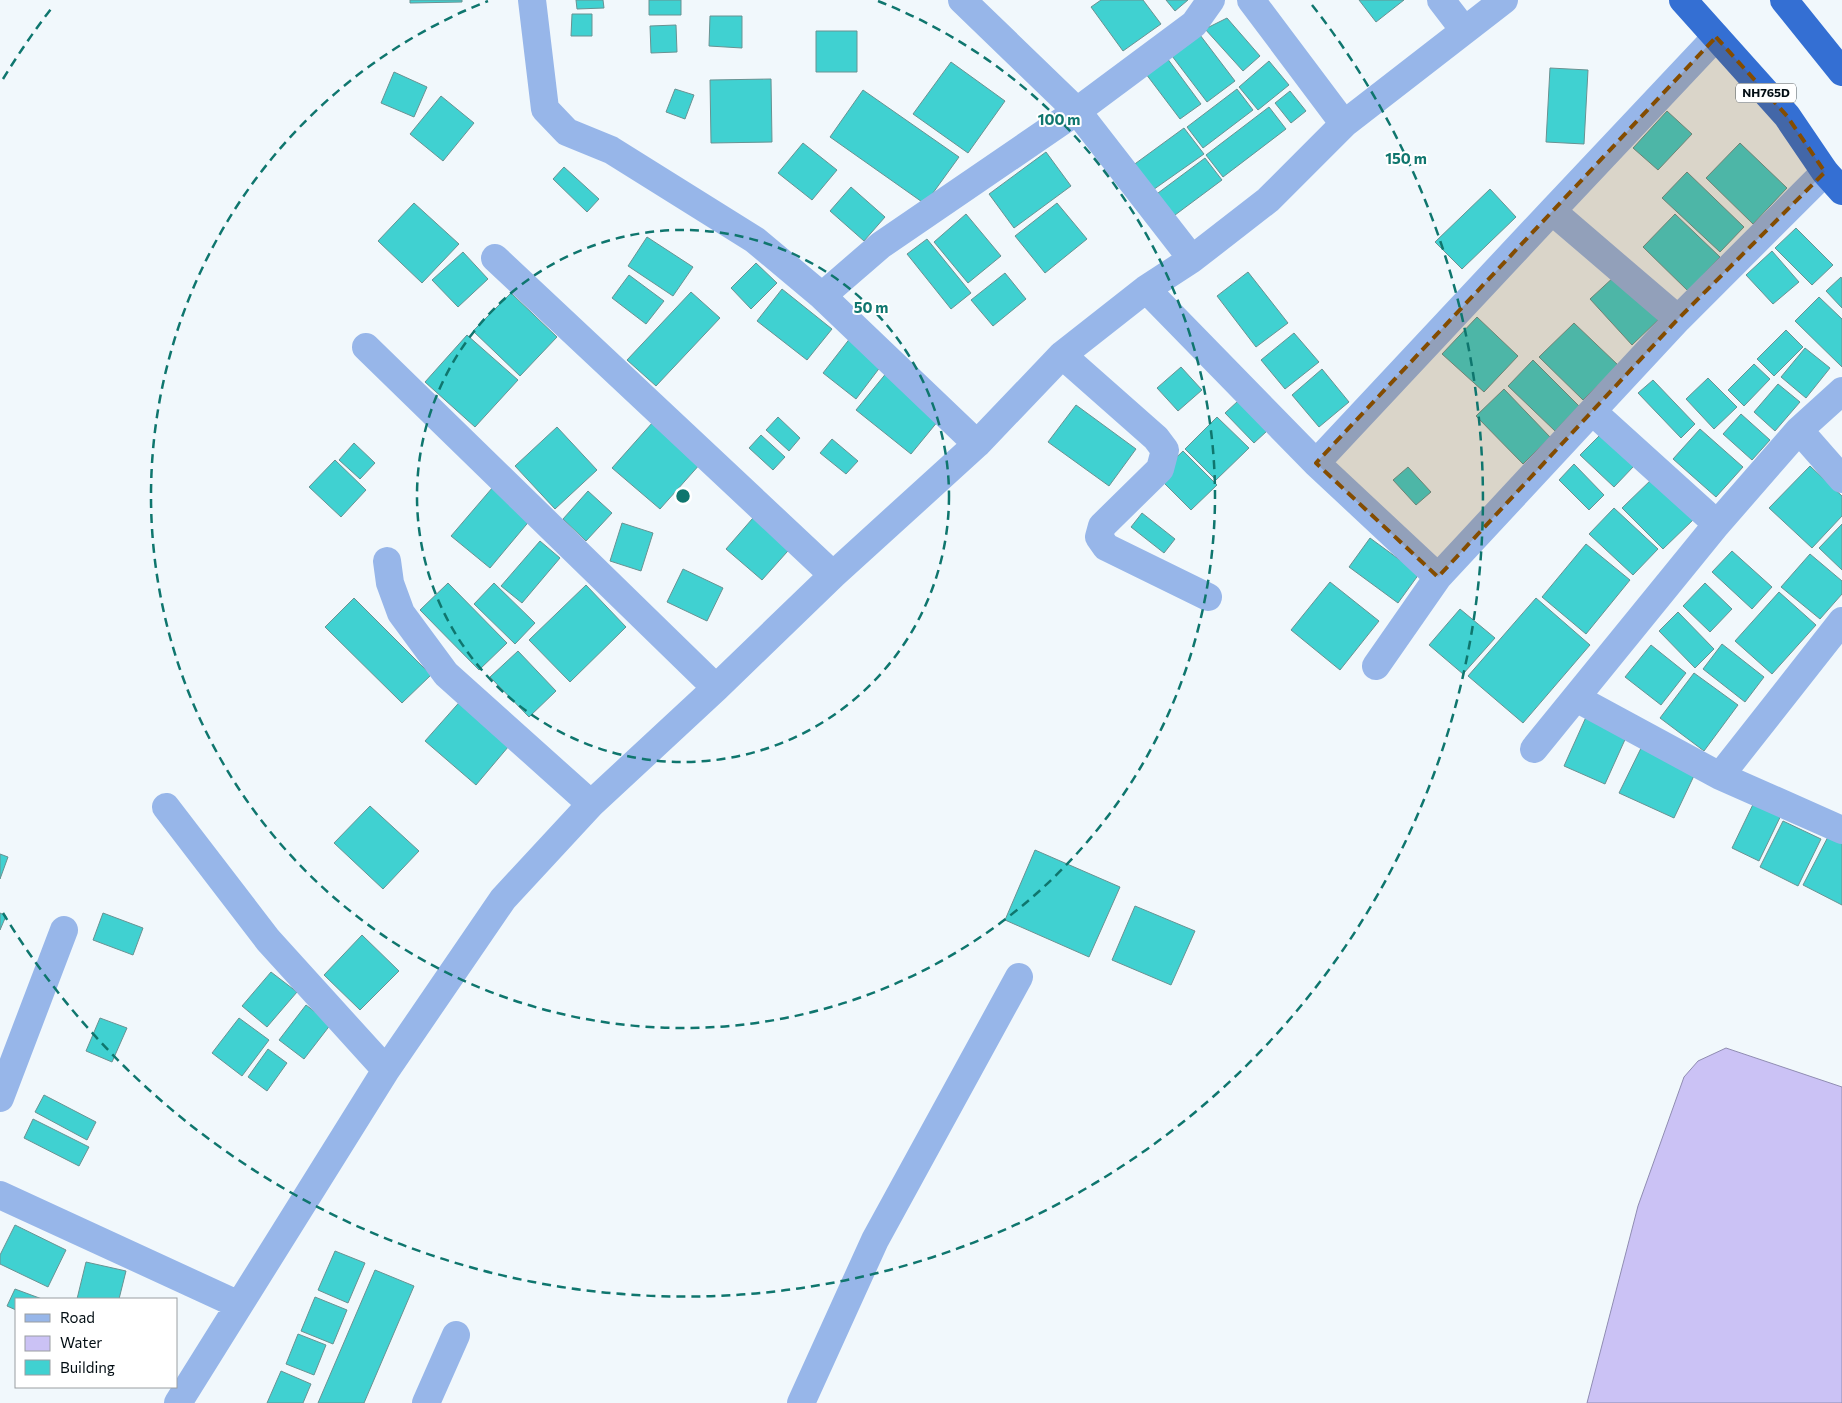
<svg xmlns="http://www.w3.org/2000/svg" width="1842" height="1403" font-family="Commissioner,sans-serif">
<style>
.water{fill:#cbc2f5;stroke:#8f8cb1}
.building{fill:#40d1d1;stroke:#699292}
.lines{fill:none;stroke-linecap:round;stroke-linejoin:round}
.minor{stroke:#97b6e9;stroke-width:28}
.trunk{stroke:#346fd3;stroke-width:28}
.marked{fill:#844c00;fill-opacity:0.2;stroke:#844c00;stroke-width:4;stroke-dasharray:10 6;stroke-linejoin:round}
.ring{fill:none;stroke:#0f766e;stroke-width:2.5;stroke-dasharray:9 6}
.labels{text-anchor:middle;stroke-width:4;stroke-linejoin:round;paint-order:stroke}
.shield{fill:#fff;stroke:#4e565a;stroke-width:1}
.shield-label{font-size:12px;font-weight:bold;fill:#020d13}
.centre{fill:#0f766e;stroke:#fff;stroke-width:2.5}
.ring-label{font-size:15px;text-anchor:middle;font-weight:bold;fill:#0f766e;stroke:#fff;stroke-width:4;stroke-linejoin:round;paint-order:stroke}
</style>
<rect width="100%" height="100%" fill="#f1f8fc"/>
<path class="water" d="M1726,1048L1842,1087V1403H1587L1638,1206L1684,1077L1698,1061Z"/>
<path class="building" d="M410,0H462V2L410,3Z
M576,0H603L604,8L577,9Z
M649,0H681V15H649Z
M1101,0H1143L1161,24L1123,51L1091,7Z
M1166,0H1188L1175,11Z
M1359,0H1404L1376,22Z
M572,14H592V36H571Z
M710,16H742V48L709,46Z
M1227,18L1260,56L1243,71L1205,29Z
M676,25L677,52L651,53L650,26Z
M816,31H857V72H816Z
M1200,35L1235,81L1207,102L1172,56Z
M1167,58L1201,104L1180,119L1146,74Z
M1269,61L1289,85L1258,110L1239,87Z
M951,62L1005,101L968,153L913,114Z
M1550,68L1588,70L1584,144L1546,142Z
M394,72L427,87L414,117L381,103Z
M771,79L772,142L711,143L710,80Z
M675,89L694,95L685,119L666,112Z
M1237,89L1253,110L1203,148L1187,127Z
M863,90L959,157L925,204L830,137Z
M1290,91L1306,111L1291,123L1275,103Z
M441,96L474,123L443,161L410,134Z
M1269,107L1286,129L1223,177L1206,155Z
M1667,111L1692,134L1658,170L1633,148Z
M1184,128L1204,154L1150,192L1132,166Z
M803,143L837,170L812,200L778,173Z
M1740,143L1787,188L1753,224L1706,178Z
M1046,152L1071,186L1014,228L989,194Z
M1205,158L1222,180L1171,218L1154,196Z
M564,167L599,199L587,212L553,179Z
M1687,172L1744,227L1720,252L1662,198Z
M851,187L885,217L864,241L830,211Z
M1490,189L1516,217L1462,269L1435,242Z
M414,203L459,244L422,283L378,241Z
M1057,203L1087,239L1045,273L1015,236Z
M966,214L1001,256L968,283L934,242Z
M1675,214L1720,257L1688,291L1643,247Z
M1796,228L1833,265L1812,285L1775,248Z
M647,237L693,267L673,296L628,266Z
M927,239L971,293L951,309L907,254Z
M1772,251L1799,282L1773,304L1746,275Z
M463,252L488,279L458,307L432,280Z
M756,263L777,283L751,309L731,288Z
M1248,272L1288,323L1256,347L1217,296Z
M1005,273L1026,299L993,326L971,300Z
M629,275L664,301L646,324L612,298Z
M1616,275L1658,320L1632,345L1590,299Z
M1841,277L1842,279V308L1826,291Z
M782,289L832,329L807,360L757,321Z
M691,292L720,318L656,386L627,360Z
M511,293L557,337L520,376L473,331Z
M1819,297L1842,319V367L1795,321Z
M1477,317L1518,356L1484,392L1442,354Z
M1574,323L1618,365L1583,400L1539,357Z
M1786,330L1803,347L1774,376L1757,359Z
M1294,333L1319,362L1285,389L1261,360Z
M467,335L518,380L475,427L425,382Z
M851,337L884,362L856,399L823,373Z
M1805,348L1830,368L1806,398L1781,377Z
M1533,360L1579,406L1555,431L1508,386Z
M1754,364L1770,379L1744,406L1728,390Z
M1181,367L1202,390L1178,411L1157,388Z
M1322,369L1349,402L1319,427L1292,395Z
M888,371L943,415L911,454L856,410Z
M1708,378L1737,407L1714,429L1686,399Z
M1653,380L1695,424L1681,438L1638,393Z
M1778,384L1800,402L1775,431L1754,412Z
M1504,389L1550,437L1523,464L1476,416Z
M1238,401L1267,431L1254,443L1225,413Z
M1076,405L1136,449L1109,486L1048,442Z
M1741,414L1770,440L1752,460L1723,434Z
M778,417L800,438L789,451L766,430Z
M1217,417L1249,448L1216,480L1185,449Z
M653,422L701,463L660,509L612,468Z
M557,427L597,470L555,509L515,466Z
M1700,429L1743,467L1716,497L1673,459Z
M1601,434L1634,466L1614,487L1580,455Z
M761,435L785,457L773,470L749,448Z
M832,439L858,461L846,474L820,453Z
M354,443L375,463L360,479L339,460Z
M1183,451L1217,485L1191,510L1157,476Z
M335,460L366,490L341,517L309,487Z
M1574,464L1604,495L1589,510L1559,480Z
M1810,466L1842,496V516L1812,548L1769,508Z
M1408,467L1431,492L1416,505L1393,480Z
M1654,477L1695,518L1663,549L1622,508Z
M493,487L531,519L490,568L451,536Z
M588,491L612,513L586,541L563,519Z
M1614,508L1658,549L1633,575L1589,534Z
M759,511L795,543L762,580L726,549Z
M1142,513L1175,539L1164,553L1131,527Z
M622,523L653,533L641,571L610,561Z
M1842,524V570L1819,548Z
M1370,538L1419,574L1398,603L1349,567Z
M540,541L560,558L522,603L501,586Z
M1586,544L1630,580L1586,634L1542,597Z
M1732,551L1772,587L1752,609L1712,572Z
M1810,554L1842,581V594L1820,619L1781,587Z
M683,569L723,588L707,621L667,602Z
M1330,582L1379,621L1340,670L1291,630Z
M448,583L507,643L479,670L420,610Z
M494,583L535,623L515,644L474,604Z
M1705,583L1732,609L1710,632L1683,606Z
M586,585L626,627L570,682L529,640Z
M1779,592L1816,625L1772,674L1735,641Z
M354,598L431,675L402,703L325,627Z
M1536,598L1590,645L1523,723L1468,676Z
M1460,609L1495,638L1463,674L1429,645Z
M1678,612L1714,649L1695,668L1659,631Z
M1722,644L1764,677L1745,702L1703,669Z
M1651,645L1686,673L1661,705L1625,677Z
M518,651L556,691L529,717L490,677Z
M1694,673L1738,705L1704,751L1660,718Z
M464,697L514,740L476,785L425,741Z
M1591,706L1632,724L1605,784L1564,766Z
M1646,738L1700,763L1674,818L1619,793Z
M1758,794L1785,807L1759,861L1732,848Z
M370,806L419,851L383,889L334,843Z
M1783,821L1821,839L1798,886L1760,867Z
M1831,831L1842,837V905L1803,885Z
M1035,850L1120,887L1089,957L1005,920Z
M0,854L8,857L0,879Z
M1135,906L1195,931L1171,985L1112,960Z
M0,913L6,916L0,930Z
M103,913L143,928L133,955L93,940Z
M362,935L399,971L360,1010L324,975Z
M271,972L297,992L267,1027L242,1006Z
M306,1005L331,1024L304,1059L279,1040Z
M100,1018L127,1028L112,1062L86,1051Z
M239,1018L269,1040L242,1076L212,1053Z
M268,1049L287,1063L267,1091L248,1077Z
M44,1095L96,1122L87,1140L35,1112Z
M33,1119L89,1147L79,1166L24,1138Z
M15,1225L66,1250L48,1287L0,1264V1255Z
M335,1251L365,1263L348,1303L318,1290Z
M86,1262L126,1271L119,1299H77Z
M375,1270L414,1286L364,1403H318Z
M15,1289L42,1299H16V1310L7,1306Z
M315,1297L347,1310L333,1344L301,1331Z
M298,1334L326,1345L314,1375L286,1364Z
M281,1371L311,1384L303,1403H267Z"/>
<g class="lines">
<path class="minor" d="M532,0L545,109L567,132L611,150L755,240L822,296L977,444
M962,0L1077,111L1192,259
M1251,0L1344,124
M1441,0L1464,30
M1552,211L1716,37
M495,258L833,575
M1146,289L1316,463L1438,577
M822,296L881,245L1077,111L1194,24L1211,0
M366,347L716,688
M1062,355L1156,438L1165,450L1160,469L1102,526L1099,537L1106,547L1208,597
M1593,412L1717,524
M1799,430L1842,479
M1316,463L1552,211L1678,319
M387,561L390,583L401,613L446,674L591,804
M1842,621L1720,776L1842,830
M1376,666L1438,577L1678,319L1825,172
M1576,698L1720,776
M1534,749L1717,524L1799,430L1842,391
M166,807L268,940L386,1070
M0,1098L64,930
M0,1195L239,1305
M178,1403L386,1070L503,899L591,804L716,688L833,575L977,444L1062,355L1146,289L1192,259L1268,200L1344,124L1504,0
M426,1403L456,1335
M801,1403L875,1240L1019,977"/>
<path class="trunk" d="M1683,0L1787,116L1825,172L1842,191
M1784,0L1842,72"/>
</g>
<path class="marked" d="M1716,37L1787,116L1825,172L1678,319L1438,577L1316,463Z"/>
<g class="ring">
<circle cx="683" cy="496" r="266"/>
<path d="M878 1A532 532 0 1 1 488 1"/>
<path d="M3 79A798 798 0 0 1 54 5M1312 5A798 798 0 1 1 3 913"/>
</g>
<g class="labels">
<rect class="shield" x="1736" y="83.5" width="60" height="19" rx="4"/>
<g class="shield-label">
<text x="1766" y="97">NH765D</text>
</g>
</g>
<circle cx="683" cy="496" r="8" class="centre"/>
<g class="ring-label">
<text x="1059" y="125">100 m</text>
<text x="1406" y="164">150 m</text>
<text x="871" y="313">50 m</text>
</g>
<rect x="15" y="1298" width="162" height="90" fill="#ffffff" stroke="#9a9ea1"/>
<rect x="25" y="1314" width="25" height="8" fill="#97b6e9" stroke="#9a9ea1"/>
<text x="60" y="1323" font-size="15" fill="#020d13">Road</text>
<rect x="25" y="1336" width="25" height="15" fill="#cbc2f5" stroke="#9a9ea1"/>
<text x="60" y="1348" font-size="15" fill="#020d13">Water</text>
<rect x="25" y="1360" width="25" height="15" fill="#40d1d1" stroke="#9a9ea1"/>
<text x="60" y="1373" font-size="15" fill="#020d13">Building</text>
</svg>
